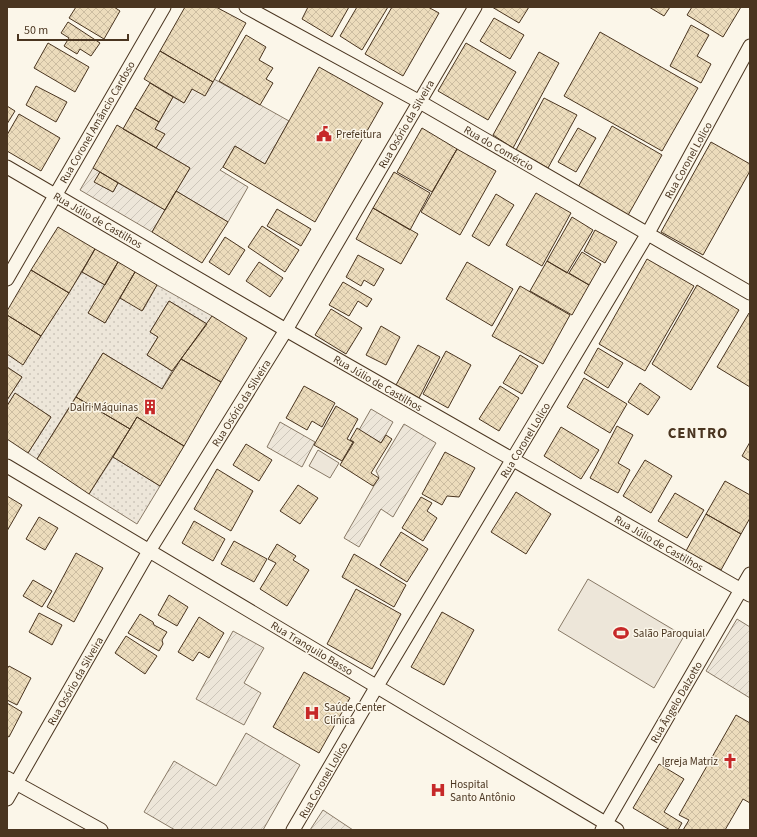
<svg xmlns="http://www.w3.org/2000/svg" width="757" height="837" font-family="'Source Sans 3',sans-serif">
<style>
.grass{fill:url(#grass-dots);stroke:#887966}
.park{fill:#ede6d9;stroke:#887966}
.garden{fill:url(#garden-furrows);stroke:#887966}
.building{fill:url(#building-cross-hatch);stroke:#4a3520}
.lines{fill:none;stroke-linecap:round;stroke-linejoin:round}
.minor-casing{stroke:#4a3520;stroke-width:15}
.minor{stroke:#fbf6e9;stroke-width:13}
.labels{text-anchor:middle;stroke-width:3;stroke-linejoin:round;paint-order:stroke}
.street-label{font-size:11px;fill:#4a3520;stroke:#fbf6e9}
.poi-label{font-size:11px;fill:#4a3520;stroke:#fbf6e9;text-anchor:start}
.district-label{font-size:15px;font-weight:bold;letter-spacing:1px;fill:#4a3520;stroke:#fbf6e9}
</style>
<defs>
<pattern id="grass-dots" width="8" height="8" patternUnits="userSpaceOnUse"><rect width="8" height="8" fill="#ede6d9"/><path d="M2 2h.1M6 6h.1" fill="none" stroke="#cdc6ba" stroke-width="1.8" stroke-linecap="round"/></pattern>
<pattern id="garden-furrows" width="10" height="10" patternUnits="userSpaceOnUse"><rect width="10" height="10" fill="#ede6d9"/><path d="M-1 1l2-2M0 10L10 0M9 11l2-2" fill="none" stroke="#cdc6ba"/></pattern>
<pattern id="building-cross-hatch" width="8" height="8" patternUnits="userSpaceOnUse"><rect width="8" height="8" fill="#ecdcbc"/><path d="M0 0l8 8M0 8l8-8" fill="none" stroke="#ccbda1"/></pattern>
</defs>
<rect width="100%" height="100%" fill="#fbf6e9"/>
<path class="grass" d="M82,272L105,285L89,313L105,323L120,298L143,310L157,285L212,316L207,324L169,301L150,332L158,337L147,355L172,371L162,389L103,353L37,459L28,453L51,417L15,394L7,406V400L22,377L7,367V354L23,364Z
M113,457L160,486L137,524L89,494Z"/>
<path class="park" d="M318,450L339,463L330,478L309,466Z
M588,579L684,636L654,688L558,630Z"/>
<path class="garden" d="M214,79L289,121L265,164L235,146L223,167L220,170L248,187L228,222L176,191L190,168L156,148L164,134L155,129L173,97L184,103L192,89Z
M93,168L100,172L95,182L113,192L118,183L165,210L152,232L80,190Z
M371,409L393,422L381,443L359,430Z
M280,422L315,442L302,467L267,447Z
M404,424L436,443L393,517L381,509L359,547L344,538L379,477L376,471Z
M737,619L750,627V698L706,671Z
M233,631L264,648L244,683L261,693L244,725L196,699Z
M246,733L300,765L263,830H175L144,812L174,761L216,786Z
M323,810L353,830H310Z"/>
<path class="building" d="M76,7H114L120,11L104,39L69,18Z
M185,7H216L246,23L213,82L160,51Z
M308,7H349L332,37L302,19Z
M357,7H388L362,50L340,36Z
M392,7H428L439,13L403,76L365,54Z
M492,7H529L519,23Z
M649,7H670L664,16Z
M692,7H741L723,37L687,15Z
M494,18L524,35L510,59L480,41Z
M68,22L100,43L91,56L80,49L77,54L64,46L69,38L61,33Z
M691,25L709,35L697,56L711,64L701,83L670,66Z
M600,32L698,88L662,151L564,96Z
M246,35L266,47L259,60L273,68L266,79L273,83L260,105L219,81Z
M48,43L89,67L75,92L34,68Z
M466,43L516,72L488,120L438,91Z
M160,51L213,82L205,96L192,89L184,103L144,79Z
M539,52L559,63L513,148L493,135Z
M319,67L383,103L315,222L223,167L235,146L265,164Z
M150,83L173,97L159,122L135,108Z
M36,86L67,102L56,122L26,105Z
M544,98L577,115L548,168L516,150Z
M7,106L15,111L7,124Z
M135,108L159,122L155,129L165,134L156,148L123,129Z
M19,114L60,138L41,171L7,151V135Z
M117,125L190,168L165,210L93,168Z
M612,126L662,155L627,217L577,189Z
M422,128L457,149L432,192L397,172Z
M578,128L596,138L576,172L558,162Z
M711,142L750,164V171L703,255L661,232Z
M457,149L496,171L460,235L421,212Z
M100,172L118,183L113,192L94,182Z
M394,172L430,193L410,230L373,208Z
M176,191L228,222L202,263L152,232Z
M536,193L571,213L542,266L506,245Z
M496,194L514,205L489,246L472,236Z
M373,208L418,234L401,264L356,239Z
M277,209L311,229L301,246L267,226Z
M572,217L593,230L567,273L547,261Z
M262,226L299,250L285,272L248,247Z
M58,227L95,249L69,293L31,270Z
M595,230L617,242L605,263L584,251Z
M225,237L245,250L229,275L209,262Z
M95,249L118,262L105,285L82,272Z
M582,252L601,264L589,285L569,273Z
M358,255L384,269L374,286L364,280L361,286L346,277Z
M647,259L694,286L645,371L599,344Z
M547,261L589,285L572,315L530,291Z
M118,262L135,272L105,323L88,313Z
M259,262L283,278L270,297L246,281Z
M467,262L513,289L492,326L446,299Z
M31,270L69,293L41,336L7,315V311Z
M135,272L157,285L142,311L120,298Z
M343,282L372,299L367,307L358,301L349,316L329,305Z
M697,285L739,310L691,390L652,364Z
M520,286L570,315L543,364L492,336Z
M169,301L207,324L172,371L147,355L158,337L150,332Z
M331,309L362,328L346,354L315,335Z
M749,313H750V387L717,367Z
M7,315L41,336L23,365L7,354Z
M212,316L247,338L221,382L181,359Z
M381,326L400,337L386,365L366,355Z
M418,345L440,357L419,398L396,385Z
M598,348L623,363L608,388L584,373Z
M446,351L471,365L448,408L423,394Z
M103,353L162,389L181,359L221,382L184,446L137,417L130,429L76,397Z
M520,355L538,366L522,394L503,383Z
M7,367L22,377L7,400Z
M584,378L627,404L610,433L567,407Z
M640,383L660,397L648,415L628,402Z
M304,386L335,403L322,427L312,421L307,430L286,418Z
M500,386L519,398L499,431L479,419Z
M15,393L51,417L28,453L7,439V406Z
M76,397L130,429L89,494L37,459Z
M336,406L358,419L347,439L353,442L342,461L314,445Z
M137,417L184,446L160,486L113,457Z
M617,426L633,435L618,463L630,470L618,493L590,478Z
M561,427L599,450L581,479L544,456Z
M357,428L381,443L386,435L392,439L371,473L379,478L373,486L340,465L354,442L350,440Z
M750,442V461L742,456Z
M246,444L272,460L259,481L233,465Z
M445,452L475,468L459,497L447,496L442,505L422,494Z
M645,460L672,476L651,513L623,496Z
M217,469L253,491L231,531L194,509Z
M725,481L750,495V518L741,534L706,514Z
M298,485L318,498L300,524L280,511Z
M516,492L551,514L526,554L491,532Z
M675,493L704,510L687,538L658,521Z
M7,496L22,505L7,531Z
M421,497L432,503L427,511L437,518L423,541L402,528Z
M706,514L741,534L721,570L686,551Z
M39,517L58,528L45,550L26,539Z
M194,521L225,539L213,561L182,543Z
M401,532L428,549L407,582L380,565Z
M234,541L267,559L254,582L221,564Z
M277,544L296,556L293,560L309,570L287,606L260,589L276,563L268,559Z
M76,553L103,568L74,622L47,607Z
M354,554L406,585L394,607L342,577Z
M33,580L52,591L42,607L23,596Z
M356,589L401,614L372,669L327,644Z
M169,595L188,607L177,626L158,615Z
M442,612L474,630L444,685L411,667Z
M39,613L62,625L52,645L29,632Z
M140,614L153,622L154,625L167,632L162,640L163,644L159,651L128,633Z
M199,617L224,633L209,658L199,652L193,661L178,652Z
M126,636L157,656L145,674L115,653Z
M9,666L31,678L17,705L7,700V669Z
M304,672L350,698L319,753L273,727Z
M7,703L22,712L9,737L7,736Z
M736,715L750,723V803L743,799L725,830H683L689,820L679,815Z
M659,764L684,779L664,812L682,823L678,830H670L633,808Z"/>
<g class="lines">
<defs>
<path id="minor" d="M246,7L420,102L750,293
M7,167L286,330L750,595
M7,279L164,7
M7,466L617,830
M7,778L101,830
M7,799L149,551L286,330L475,7
M293,830L377,686L648,233L750,46
M602,830L750,574"/>
</defs>
<use href="#minor" class="minor-casing"/>
<use href="#minor" class="minor"/>
</g>
<defs>
<symbol id="civic-bare" viewBox="-9 -9 18 18"><path d="M-.6-6.5H3V-4.5H.6V-3L4-1V1h2V6H-6V1h2V-1L-.6-3ZM-1.2 2.5V6h2.4V2.5Z" fill="#c62828" stroke="#fbf6e9" stroke-width="2.5" paint-order="stroke"/></symbol>
<symbol id="building-bare" viewBox="-9 -9 18 18"><path d="M-4-6H4V6H1V3H-1V6H-4ZM-2.5-4.3h1.7v1.8h-1.7ZM.8-4.3h1.7v1.8H.8ZM-2.5-1h1.7V.8h-1.7ZM.8-1h1.7V.8H.8Z" fill="#c62828" stroke="#fbf6e9" stroke-width="2.5" paint-order="stroke"/></symbol>
<symbol id="stadium-bare" viewBox="-9 -9 18 18"><path d="M0-5a6.5 5 0 1 0 0 10a6.5 5 0 1 0 0-10ZM-3.5-1.8h7v3.6h-7Z" fill="#c62828" stroke="#fbf6e9" stroke-width="2.5" paint-order="stroke"/></symbol>
<symbol id="hospital-bare" viewBox="-9 -9 18 18"><path d="M-5-5h3v3.5h4V-5h3V5h-3V1.5h-4V5h-3Z" fill="#c62828" stroke="#fbf6e9" stroke-width="2.5" paint-order="stroke"/></symbol>
<symbol id="church-bare" viewBox="-9 -9 18 18"><path d="M-1.2-6h2.4v3.5h3.3v2.4h-3.3V6h-2.4V-.1h-3.3v-2.4h3.3Z" fill="#c62828" stroke="#fbf6e9" stroke-width="2.5" paint-order="stroke"/></symbol>
</defs>
<g fill-rule="evenodd">
<use href="#civic-bare" x="313" y="123" width="22" height="22"/>
<use href="#building-bare" x="139" y="396" width="22" height="22"/>
<use href="#stadium-bare" x="610" y="622" width="22" height="22"/>
<use href="#hospital-bare" x="301" y="702" width="22" height="22"/>
<use href="#church-bare" x="719" y="750" width="22" height="22"/>
<use href="#hospital-bare" x="427" y="779" width="22" height="22"/>
</g>
<g class="labels">
<g class="street-label">
<text transform="translate(97 122) rotate(-60)" y="4">Rua Coronel Amâncio Cardoso</text>
<text transform="translate(406 124) rotate(-60)" y="4">Rua Osório da Silveira</text>
<text transform="translate(499 148) rotate(30)" y="4">Rua do Comércio</text>
<text transform="translate(688 160) rotate(-61)" y="4">Rua Coronel Lolico</text>
<text transform="translate(98 220) rotate(30)" y="4">Rua Júlio de Castilhos</text>
<text transform="translate(378 383) rotate(30)" y="4">Rua Júlio de Castilhos</text>
<text transform="translate(241 403) rotate(-58)" y="4">Rua Osório da Silveira</text>
<text transform="translate(525 440) rotate(-59)" y="4">Rua Coronel Lolico</text>
<text transform="translate(659 543) rotate(30)" y="4">Rua Júlio de Castilhos</text>
<text transform="translate(312 648) rotate(31)" y="4">Rua Tranquilo Basso</text>
<text transform="translate(75 681) rotate(-60)" y="4">Rua Osório da Silveira</text>
<text transform="translate(676 702) rotate(-60)" y="4">Rua Ângelo Dalzotto</text>
<text transform="translate(323 780) rotate(-60)" y="4">Rua Coronel Lolico</text>
</g>
<g class="poi-label">
<text x="336" y="138">Prefeitura</text>
<text x="138" y="411" text-anchor="end">Dalri Máquinas</text>
<text x="633" y="637">Salão Paroquial</text>
<text x="324" y="711">Saúde Center<tspan x="324" dy="13">Clínica</tspan></text>
<text x="718" y="765" text-anchor="end">Igreja Matriz</text>
<text x="450" y="788">Hospital<tspan x="450" dy="13">Santo Antônio</tspan></text>
</g>
<g class="district-label">
<text x="698" y="438">CENTRO</text>
</g>
</g>
<rect width="757" height="837" fill="none" stroke="#4a3520" stroke-width="16"/>
<path d="M18 34v6h110v-6" fill="none" stroke="#4a3520" stroke-width="2"/>
<text x="24" y="34" font-size="12" fill="#4a3520" stroke="#fbf6e9" stroke-width="3" paint-order="stroke">50 m</text>
</svg>
